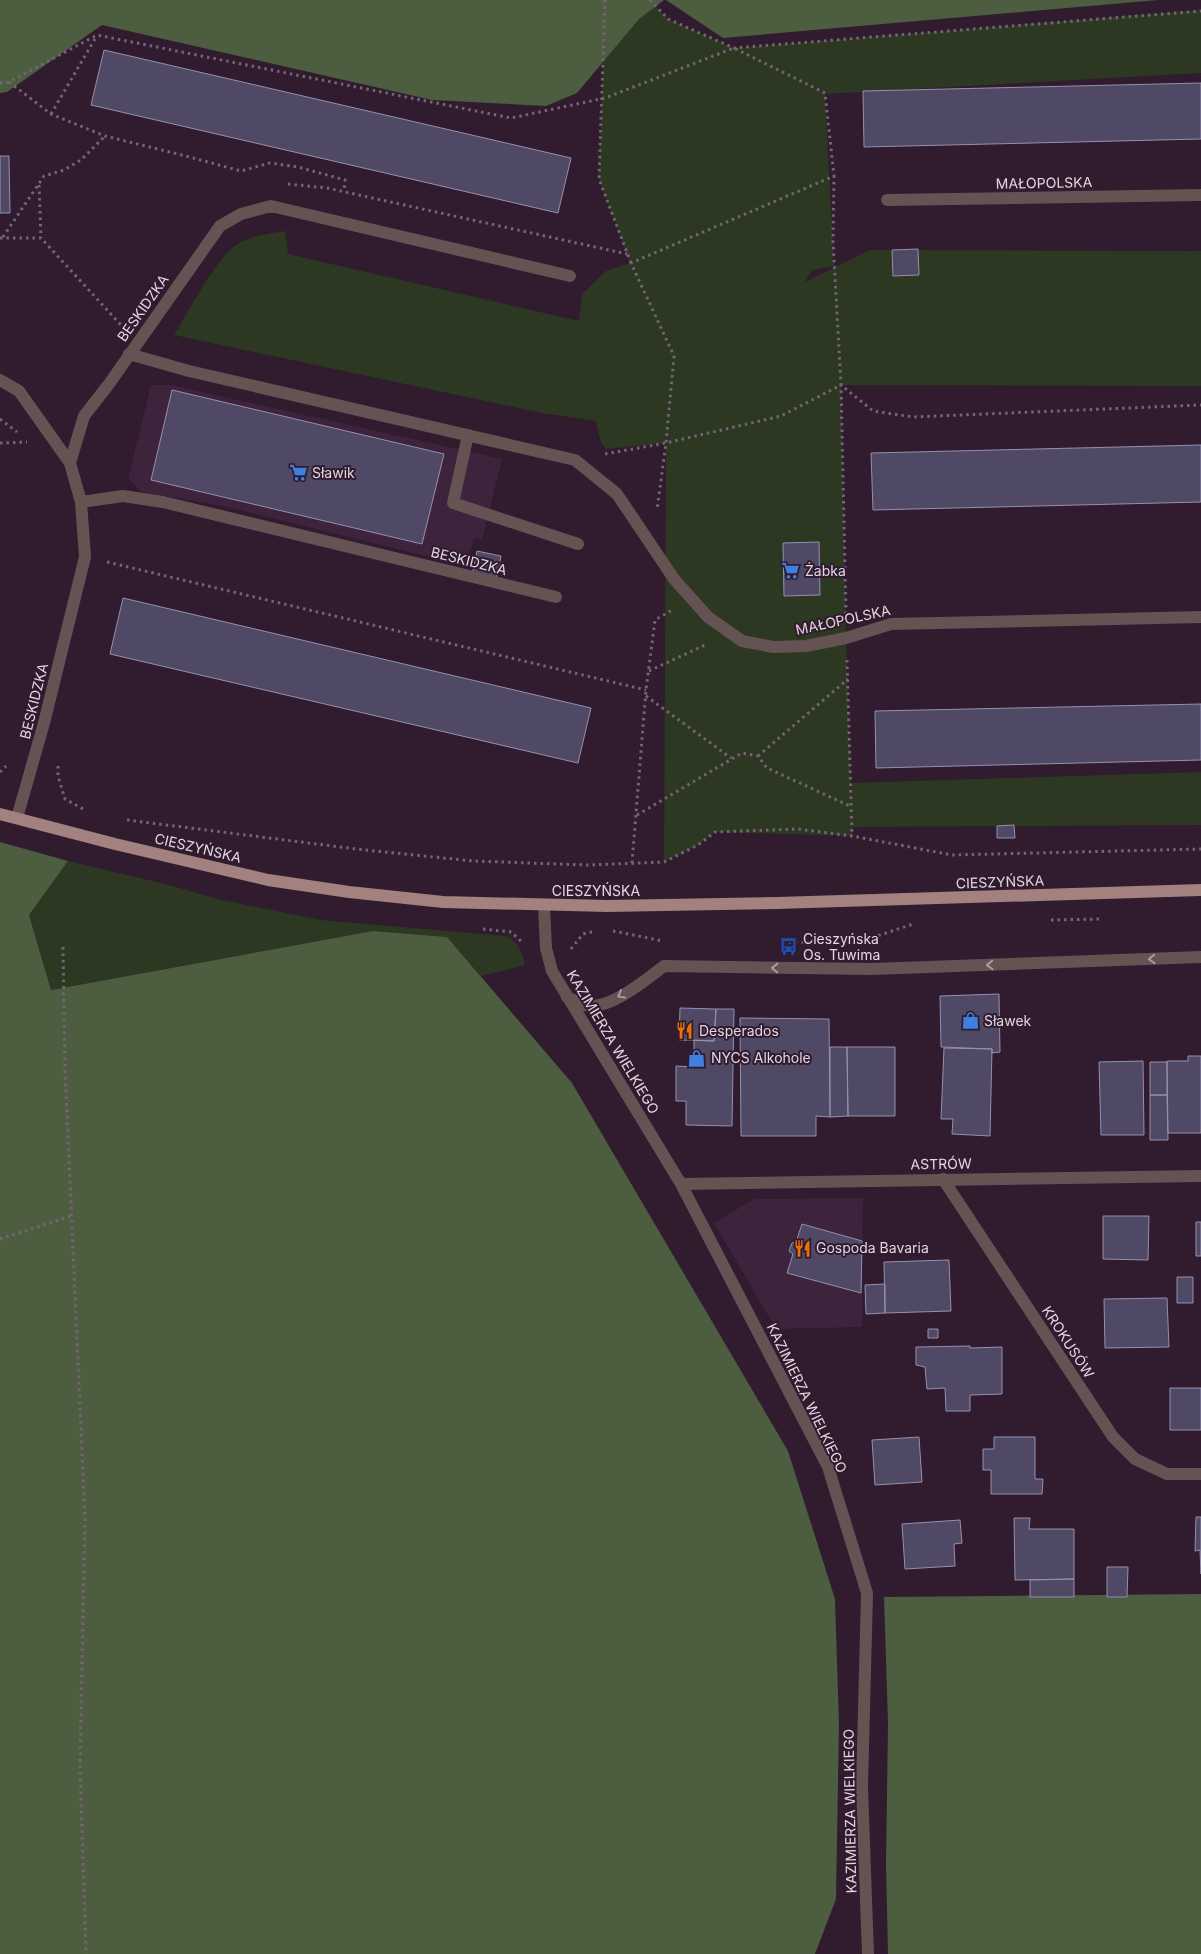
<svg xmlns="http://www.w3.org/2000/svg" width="1201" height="1954" font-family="Inter,sans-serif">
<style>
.built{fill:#3d233b}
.green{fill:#2c3821}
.forest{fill:#4d5d3f}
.building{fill:#504966;stroke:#978faf}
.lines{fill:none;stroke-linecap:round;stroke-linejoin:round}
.path{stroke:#766475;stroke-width:3;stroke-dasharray:2.5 4;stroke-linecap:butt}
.minor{stroke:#645352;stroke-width:12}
.major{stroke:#a3817e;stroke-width:12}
.oneway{stroke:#aa9aa1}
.labels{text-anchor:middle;stroke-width:4;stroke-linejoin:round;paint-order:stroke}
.street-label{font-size:14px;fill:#e3d5e2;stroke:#301b2f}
.poi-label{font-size:14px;fill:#e3d5e2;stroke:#301b2f;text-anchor:start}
</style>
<rect width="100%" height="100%" fill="#301b2f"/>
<path class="built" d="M151,385H171L502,459L482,540L474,538L466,566L223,506L142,492L128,478Z
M863,1198L862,1327L776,1329L714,1223L754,1199Z"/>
<path class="green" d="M605,0H650L668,19L734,48L1201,10V73L825,94L834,266L812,270L805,282L870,250L1201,251V386L841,385L846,638L851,783L1201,772V825L853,827L852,836L715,832L698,845L664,862L666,443L606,449L601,443L596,421L542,413L174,335C189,311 211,268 231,249C245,236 267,234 285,231L288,254L579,321L582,294L606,271L630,263L599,179Z
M68,861L169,885L217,899L321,920L505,936C519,941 522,952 525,965L481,976L447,937L373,931L51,990L29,915Z"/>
<path class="forest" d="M0,0H664L639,19L577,93L546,106L432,100L102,25L7,92L0,93Z
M666,0H1158L723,38Z
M0,842L68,861L29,915L51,990L373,931L447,937L572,1083L788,1451L835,1599L839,1724L836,1899L815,1954H0Z
M1201,1594V1954H888L886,1864L888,1723L884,1597Z"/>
<path class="building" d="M104,50L571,158L558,213L91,105Z
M1201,83V139L864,147L863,91Z
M0,156H9L10,213H0Z
M918,249L919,275L893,276L892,250Z
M172,390L444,454L422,544L151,480Z
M1201,445V502L873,510L871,453Z
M819,542L820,595L784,596L783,543Z
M477,551L501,556L496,580L472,575Z
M123,598L591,708L578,763L110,654Z
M1201,704V760L876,768L875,711Z
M1014,825L1015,838H997V826Z
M999,994L1000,1052L992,1053V1049L941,1047L940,996Z
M680,1008L716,1009L714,1041L679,1040Z
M716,1009H734L732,1126L686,1125V1101H676V1066L694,1067V1040L714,1041Z
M740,1018L829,1019L830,1117L816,1116V1136H741Z
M830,1047H847L848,1116L830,1117Z
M847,1047H895V1116H848Z
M944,1048L992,1049L990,1136L952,1134L953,1119H941Z
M1188,1056H1201V1133H1168L1167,1061H1188Z
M1143,1061L1144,1135H1101L1099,1062Z
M1150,1062H1167V1095H1150Z
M1150,1095H1167L1168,1140H1150Z
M1103,1216H1149L1148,1260L1103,1259Z
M1196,1222H1201V1256H1196Z
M802,1224L862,1241L861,1293L787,1273L793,1254L789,1251L792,1243L796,1242Z
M949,1260L951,1311L885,1313L884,1262Z
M1177,1277H1193V1303H1177Z
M885,1284V1313L866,1314L865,1285Z
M1167,1298L1169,1347L1105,1348L1104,1299Z
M928,1329H938V1338H928Z
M970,1346V1348L1002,1347V1394L970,1395V1411H946L945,1388L927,1389L925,1367L916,1365V1347Z
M1170,1388H1201V1430H1170Z
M919,1437L922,1482L875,1485L872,1440Z
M994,1437H1035V1479H1043L1042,1494H991V1470H983V1449H994Z
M1196,1517H1201V1574L1200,1550L1195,1551Z
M1014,1518H1030L1029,1529H1074V1579L1015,1580Z
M960,1520L962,1543L954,1544L955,1566L905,1569L902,1524Z
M1107,1567H1128L1127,1597H1107Z
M1074,1579V1597H1030V1580Z"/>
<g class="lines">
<path class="path" d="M605,0L599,179L631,263
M650,0L668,19L734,48L1201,11
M9,82L51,114L105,136L182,155L241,171L270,163L298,167L345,180L344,192
M0,83L9,82L97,35L511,118L605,98L734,48L825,93L834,176
M51,114L96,37
M288,184L327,188L627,254
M39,185L41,238
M3,237L44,176L64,170L81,160L105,136
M0,238H41L121,325
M0,419L17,432
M0,443L27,442
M605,454L666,443L781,416L841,385L833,241L834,176L631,263L674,356L666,443L657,510
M107,562L646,690
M846,614L841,385L873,411L913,417L1201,405
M847,660L852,836
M649,671L707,644
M646,696L731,758
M758,756L848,679
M58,766V776L65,799L85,810
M0,772L6,766
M637,815L742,753L758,756L767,768L852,807
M127,820L356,849L473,861L586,865L664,862L698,845L715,832L798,829L852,836L952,855L1201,849
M632,863L646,690L655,620L672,610
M1051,920L1100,919
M483,929L511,932L522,942
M613,931L663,941
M782,942L856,943L913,924
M63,947L65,1070L85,1518L80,1765L86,1954
M571,949L583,934L595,931
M0,1239L71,1216"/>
<path class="minor" d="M887,200L1201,195
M129,354L189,371L575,460L617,494L674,579L708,617L742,641L773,647L806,646L846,638L891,624L1201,617
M0,380L19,391L70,463L81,502L85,557L44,723L17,818
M468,435L453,503L578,544
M70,463L84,416L109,384L220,226L241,214L271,206L570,276
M81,502L123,496L163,502L556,597
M544,906L546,948L552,971L681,1184L828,1467L867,1593L862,1787L868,1954
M567,997C574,1000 582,1005 589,1006C612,1008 647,979 664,966L872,969L1201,957
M943,1179L1113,1437L1135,1459L1167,1474H1201
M681,1184L1201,1176"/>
<path class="major" d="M0,814L115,844L268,880L349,892L443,902L607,906L777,903L1201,890"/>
</g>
<defs><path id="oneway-chevron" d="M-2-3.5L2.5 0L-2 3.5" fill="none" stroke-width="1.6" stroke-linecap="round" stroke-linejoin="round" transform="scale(1.25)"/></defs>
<g class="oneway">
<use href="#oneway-chevron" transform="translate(1152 959) rotate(178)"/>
<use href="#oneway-chevron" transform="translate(990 965) rotate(178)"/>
<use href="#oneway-chevron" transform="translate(775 968) rotate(-179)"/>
<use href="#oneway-chevron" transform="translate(621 995) rotate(151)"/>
</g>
<defs>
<symbol id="supermarket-bare" viewBox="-9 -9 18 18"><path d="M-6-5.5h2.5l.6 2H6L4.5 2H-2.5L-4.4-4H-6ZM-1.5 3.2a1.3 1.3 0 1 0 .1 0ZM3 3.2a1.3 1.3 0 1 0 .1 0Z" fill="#3f7fe0" stroke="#301b2f" stroke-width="2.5" paint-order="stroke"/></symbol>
<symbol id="bus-bare" viewBox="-9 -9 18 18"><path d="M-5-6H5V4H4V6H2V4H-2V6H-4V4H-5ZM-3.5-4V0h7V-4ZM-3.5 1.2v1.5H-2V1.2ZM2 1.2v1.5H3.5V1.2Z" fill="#1a4fb4" stroke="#301b2f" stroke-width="2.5" paint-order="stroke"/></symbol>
<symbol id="shop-bare" viewBox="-9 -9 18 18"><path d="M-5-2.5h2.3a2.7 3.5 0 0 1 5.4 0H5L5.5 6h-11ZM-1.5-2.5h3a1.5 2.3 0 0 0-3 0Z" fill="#3f7fe0" stroke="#301b2f" stroke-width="2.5" paint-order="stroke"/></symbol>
<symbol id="restaurant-bare" viewBox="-9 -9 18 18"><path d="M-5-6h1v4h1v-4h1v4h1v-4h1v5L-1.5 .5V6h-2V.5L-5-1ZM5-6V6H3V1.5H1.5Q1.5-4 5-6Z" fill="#e8710a" stroke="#301b2f" stroke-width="2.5" paint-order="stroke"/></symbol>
</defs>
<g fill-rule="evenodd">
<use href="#supermarket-bare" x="286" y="460" width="25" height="25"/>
<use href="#supermarket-bare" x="778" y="558" width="25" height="25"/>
<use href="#bus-bare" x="776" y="934" width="25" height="25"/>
<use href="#shop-bare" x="958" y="1008" width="25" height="25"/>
<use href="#restaurant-bare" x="672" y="1018" width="25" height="25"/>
<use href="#shop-bare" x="684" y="1046" width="25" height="25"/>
<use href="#restaurant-bare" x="790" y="1236" width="25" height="25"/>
</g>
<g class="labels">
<g class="street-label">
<text transform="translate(1044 183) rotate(-1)" y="5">MAŁOPOLSKA</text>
<text transform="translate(143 308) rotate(-55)" y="5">BESKIDZKA</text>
<text transform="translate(469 561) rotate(14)" y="5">BESKIDZKA</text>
<text transform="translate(843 620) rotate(-12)" y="5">MAŁOPOLSKA</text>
<text transform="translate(34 701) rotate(-76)" y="5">BESKIDZKA</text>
<text transform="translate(198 848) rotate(13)" y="5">CIESZYŃSKA</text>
<text transform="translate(1000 882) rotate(-2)" y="5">CIESZYŃSKA</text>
<text x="596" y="896">CIESZYŃSKA</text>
<text transform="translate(613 1042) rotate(59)" y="5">KAZIMIERZA WIELKIEGO</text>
<text transform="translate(941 1164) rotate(-1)" y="5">ASTRÓW</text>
<text transform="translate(1068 1342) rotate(57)" y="5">KROKUSÓW</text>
<text transform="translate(807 1398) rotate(64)" y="5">KAZIMIERZA WIELKIEGO</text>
<text transform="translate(850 1811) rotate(-91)" y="5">KAZIMIERZA WIELKIEGO</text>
</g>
<g class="poi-label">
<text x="312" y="478">Sławik</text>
<text x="805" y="576">Żabka</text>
<text x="803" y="944">Cieszyńska<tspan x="803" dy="16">Os. Tuwima</tspan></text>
<text x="984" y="1026">Sławek</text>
<text x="699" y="1036">Desperados</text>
<text x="711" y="1063">NYCS Alkohole</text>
<text x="816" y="1253">Gospoda Bavaria</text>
</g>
</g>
</svg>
